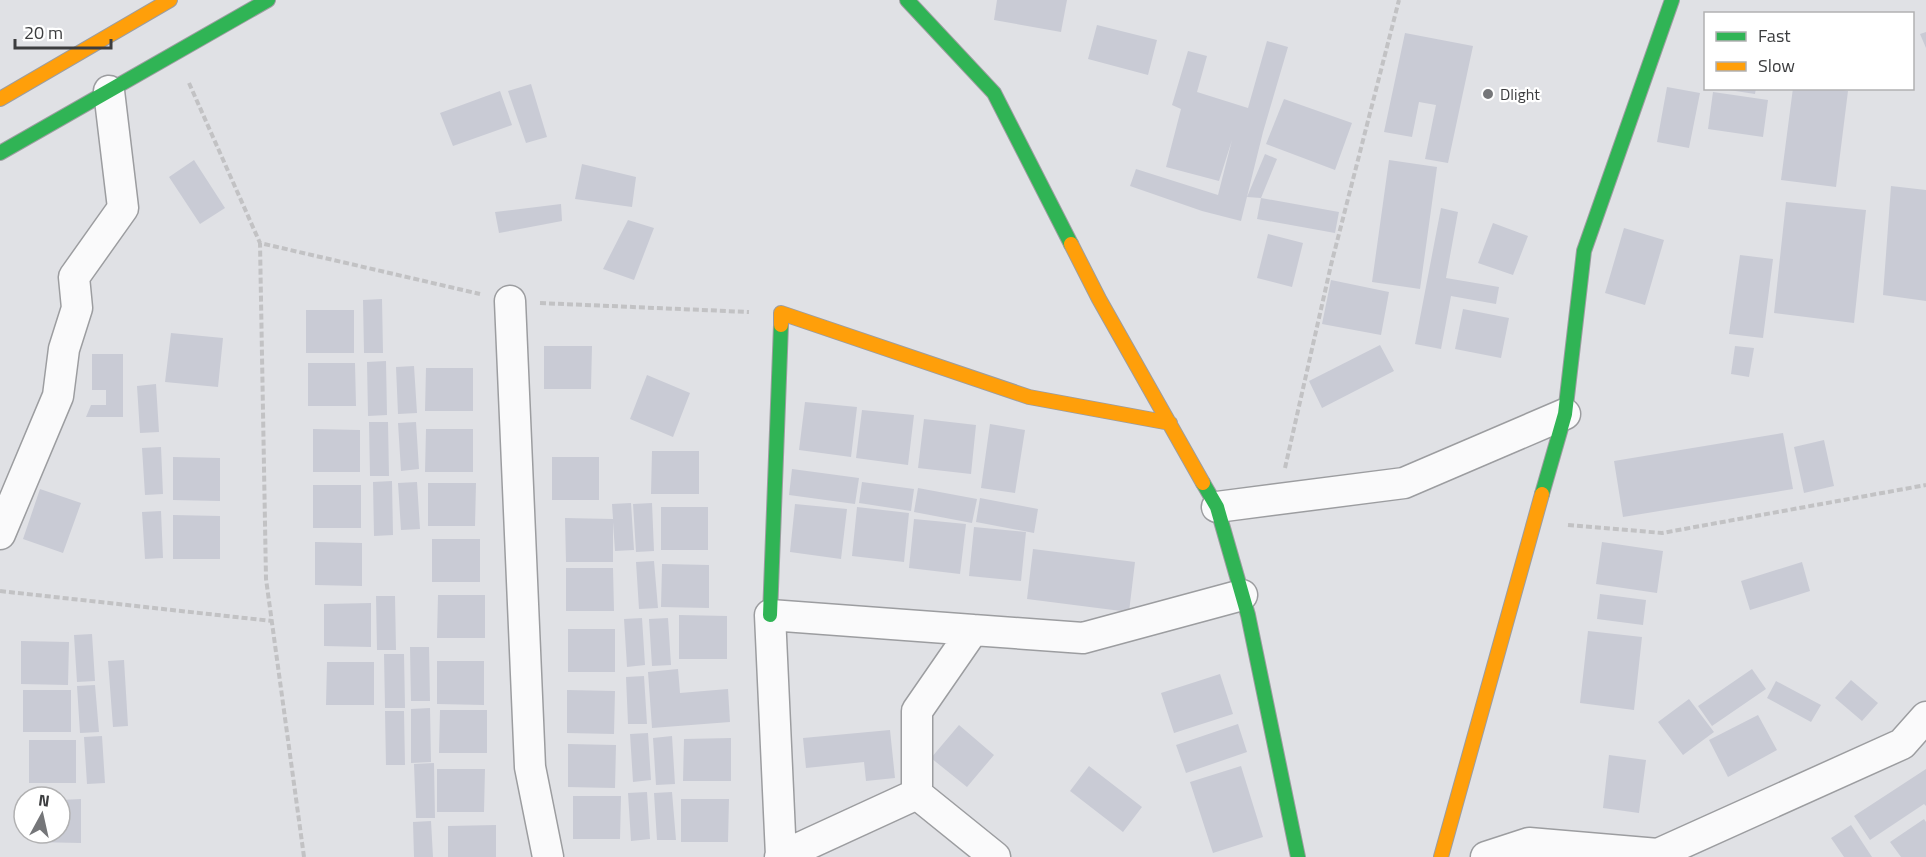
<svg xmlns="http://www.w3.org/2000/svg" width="1926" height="857" font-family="'Titillium Web',sans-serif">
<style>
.building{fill:#c9cbd5}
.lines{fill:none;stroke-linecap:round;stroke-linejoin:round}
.street-casing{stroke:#9c9da0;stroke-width:33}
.fast-casing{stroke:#9c9da0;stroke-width:16}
.slow-casing{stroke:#9c9da0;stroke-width:16}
.path{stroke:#c2c2c4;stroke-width:4;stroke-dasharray:6 3;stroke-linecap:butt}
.street{stroke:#fafafb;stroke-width:30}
.fast{stroke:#30b455;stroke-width:14}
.slow{stroke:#ff9f0a;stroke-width:14}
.poi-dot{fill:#757679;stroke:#fff;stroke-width:2}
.labels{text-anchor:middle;stroke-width:4.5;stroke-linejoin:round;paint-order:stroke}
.poi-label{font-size:16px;fill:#3c3d3f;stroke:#fff;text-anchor:start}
</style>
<rect width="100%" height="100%" fill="#e0e1e5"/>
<path class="building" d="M997,0H1067L1061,32L994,20Z
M1097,25L1157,40L1148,75L1088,59Z
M1926,32V48L1920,34Z
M1405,33L1473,46L1448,163L1425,159L1436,105L1419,102L1412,137L1384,132Z
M1267,41L1288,47L1263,132L1241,221L1202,211L1130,186L1136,169L1218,195L1232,140L1219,181L1166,167L1181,109L1172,105L1188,51L1207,56L1197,92L1248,108Z
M531,84L547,137L526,143L508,91Z
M1667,87L1700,93L1689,148L1657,142Z
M1729,88H1756L1755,94L1729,90Z
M1793,88H1832L1848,91L1836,187L1781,180Z
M500,91L512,125L453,146L440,113Z
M1713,92L1768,100L1763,137L1708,129Z
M1284,99L1352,123L1335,170L1266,144Z
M1265,154L1277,159L1261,198L1339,212L1335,233L1257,219L1261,198L1247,197Z
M194,160L225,208L200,224L169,177Z
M1389,160L1437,167L1420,289L1372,282Z
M582,164L636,177L632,207L575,199Z
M1891,186L1926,190V301L1883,295Z
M1786,202L1866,210L1854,323L1774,313Z
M561,204L562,221L499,233L495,212Z
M1441,208L1458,212L1446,278L1499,287L1496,304L1451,296L1441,349L1415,344Z
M628,220L654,228L634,280L603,269Z
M1493,223L1528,236L1513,275L1478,263Z
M1624,228L1664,240L1645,305L1605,293Z
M1268,234L1303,243L1292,287L1257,278Z
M1740,255L1773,259L1763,338L1729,334Z
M1331,280L1389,292L1381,335L1322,324Z
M382,299L383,353H364L363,300Z
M1463,309L1509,318L1501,358L1455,349Z
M306,310H354V353H306Z
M171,333L223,338L218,387L165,382Z
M1380,345L1394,371L1322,408L1309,381Z
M544,346H592L591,389H544Z
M1735,346L1754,348L1749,377L1731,374Z
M92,354H123V417H86L91,405H106V390H92Z
M386,361L387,415L368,416L367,362Z
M308,363H355L356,406H308Z
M414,366L417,413L398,414L396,367Z
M426,368H473V411H425Z
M647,375L690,393L673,437L630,419Z
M156,384L159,432L140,433L137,386Z
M805,402L857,407L851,457L799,450Z
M862,410L914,415L908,465L856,458Z
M924,419L976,425L971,474L918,468Z
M369,422H388L389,476H370Z
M416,422L419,469L401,471L398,423Z
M990,424L1025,430L1015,493L981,488Z
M313,429L360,430V472H313Z
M426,429H473V472H425Z
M1783,433L1793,489L1623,517L1614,461Z
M1824,440L1834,486L1804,493L1794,447Z
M161,447L163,494L145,495L142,448Z
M652,451H699V494H651Z
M173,457L220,458V501L173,500Z
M552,457H599V500H552Z
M792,469L859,478L855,504L789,495Z
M392,481L393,535L374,536L373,482Z
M417,482L420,529L401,530L398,483Z
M862,482L914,489L911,511L859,503Z
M428,483H476L475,526H428Z
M313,485H361V528H313Z
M918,488L977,499L972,523L914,512Z
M40,489L81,503L63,553L23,539Z
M980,498L1038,509L1034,533L976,522Z
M631,503L634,550L615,551L613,522V562H566L565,518L613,519L612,504Z
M652,503L654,551L636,552L633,504Z
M795,504L847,509L841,559L790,552Z
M661,507H708V550H661Z
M857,507L909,513L904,562L852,556Z
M161,511L163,558L145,559L142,512Z
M173,515L220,516V559H173Z
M914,519L966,524L960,574L909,568Z
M974,527L1026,532L1021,581L969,576Z
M432,539H480V582H432Z
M315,542L362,543V586L315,585Z
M1602,542L1663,551L1657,593L1596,584Z
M1033,549L1135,562L1129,612L1027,599Z
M654,561L658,608L639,609L636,562Z
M1802,562L1810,591L1750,610L1741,581Z
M662,564L709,565V608L661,607Z
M566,568H613L614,611H566Z
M1600,594L1646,600L1643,625L1597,619Z
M438,595H485V638H437Z
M376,596H395L396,650H377Z
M371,603V647L324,646V604Z
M679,615L727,616V659H679Z
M642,618L645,665L627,667L624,619Z
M668,618L671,665L652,666L649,619Z
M568,629H615V672H568Z
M1588,631L1642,637L1634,710L1580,703Z
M92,634L95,681L77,682L74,635Z
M21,641L69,642L68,685L21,684Z
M410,647H429L430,701H411Z
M384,654H404L405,708H385Z
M124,660L128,726L113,727L108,661Z
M437,661H484V705L437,704Z
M327,662H374V705H326Z
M678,669L680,693L728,689L730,722L652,728L648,672Z
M1752,669L1766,689L1712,726L1698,706Z
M1220,674L1233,714L1174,733L1161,693Z
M644,676L647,724H628L626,677Z
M1851,680L1878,703L1862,721L1835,698Z
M1776,681L1821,705L1811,722L1767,698Z
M95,685L99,732L80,733L77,686Z
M23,690H71V732H23Z
M567,690L615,691L614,734L567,733Z
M1689,699L1714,732L1683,755L1658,722Z
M430,708L431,762L411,763V709Z
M440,710H487V753H439Z
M385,711H404L405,765H386Z
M1758,715L1777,750L1728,777L1709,740Z
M1238,724L1247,752L1186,773L1176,745Z
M959,725L994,755L967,787L931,758Z
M890,730L895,778L866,781L864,762L806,768L803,738Z
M648,733L651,780L633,782L630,734Z
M102,736L105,783L87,784L84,737Z
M672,736L675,784L656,785L653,738Z
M731,738V781H683L684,739Z
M29,740H76V783H29Z
M568,744L616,745L615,788L568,787Z
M1609,755L1646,760L1639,813L1603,808Z
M434,763L435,818H416L414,764Z
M1089,766L1142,807L1123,832L1070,791Z
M1241,766L1263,837L1213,853L1190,782Z
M437,769H485L484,812H437Z
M1926,769V806L1924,804L1870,840L1854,816Z
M647,792L650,839L631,841L628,793Z
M672,792L676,840H657L654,793Z
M573,796H621L620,839H573Z
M81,799V843L33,842V833H60V800Z
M681,799H729L728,842H681Z
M1924,819L1926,822V857H1901L1890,842Z
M431,821L433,857H414L413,822Z
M496,825V857H448V826Z
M1851,825L1872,857H1844L1831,838Z"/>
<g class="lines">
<defs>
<path id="street" d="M510,301L530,767L548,857
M1217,507L1404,483L1565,414
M0,534L58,396L64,349L77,308L74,277L123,208L109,91
M917,794V711L973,630L1083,638L1242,595
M781,856L770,615L973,630
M780,857L917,794L995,857
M1486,857L1529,843L1658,854L1902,744L1926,717"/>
<path id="fast" d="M907,0L994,93L1071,244
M0,153L268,0
M1203,483L1217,507L1248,615L1298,857
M1542,494L1565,414L1584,251L1672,0
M770,615L781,325"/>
<path id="slow" d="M0,99L170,0
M1071,244L1099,299L1203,483
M781,325V313L1029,397L1170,423
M1441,857L1542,494"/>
</defs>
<use href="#street" class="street-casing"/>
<use href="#fast" class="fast-casing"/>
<use href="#slow" class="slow-casing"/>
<path class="path" d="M189,83L260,243
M540,303L749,312
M1285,468L1331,265L1399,0
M1568,525L1662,533L1926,485
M0,591L272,621
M304,857L266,579L260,243L480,294"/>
<use href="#street" class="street"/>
<use href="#fast" class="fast"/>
<use href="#slow" class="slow"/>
</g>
<circle class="poi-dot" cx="1488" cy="94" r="6"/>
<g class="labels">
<g class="poi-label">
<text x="1500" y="100">Dlight</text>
</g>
</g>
<rect x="1704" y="12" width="210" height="78" fill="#ffffff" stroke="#b1b1b2" stroke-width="1.5"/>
<rect x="1716" y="32" width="30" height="9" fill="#30b455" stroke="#b1b1b2" stroke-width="1.5"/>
<text x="1758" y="42" font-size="18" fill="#3c3d3f">Fast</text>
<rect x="1716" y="62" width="30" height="9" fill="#ff9f0a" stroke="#b1b1b2" stroke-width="1.5"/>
<text x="1758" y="72" font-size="18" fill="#3c3d3f">Slow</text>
<g transform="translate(42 815) rotate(8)"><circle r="28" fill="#ffffff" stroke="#b1b1b2" stroke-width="1.5"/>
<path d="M0-4.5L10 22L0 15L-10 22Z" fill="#757679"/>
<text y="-9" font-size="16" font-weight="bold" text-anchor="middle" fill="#3c3d3f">N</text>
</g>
<path d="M15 39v9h96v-9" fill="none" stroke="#3c3d3f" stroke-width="3"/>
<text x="24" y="39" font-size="18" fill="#3c3d3f" stroke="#ffffff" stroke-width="4.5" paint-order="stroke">20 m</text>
</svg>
